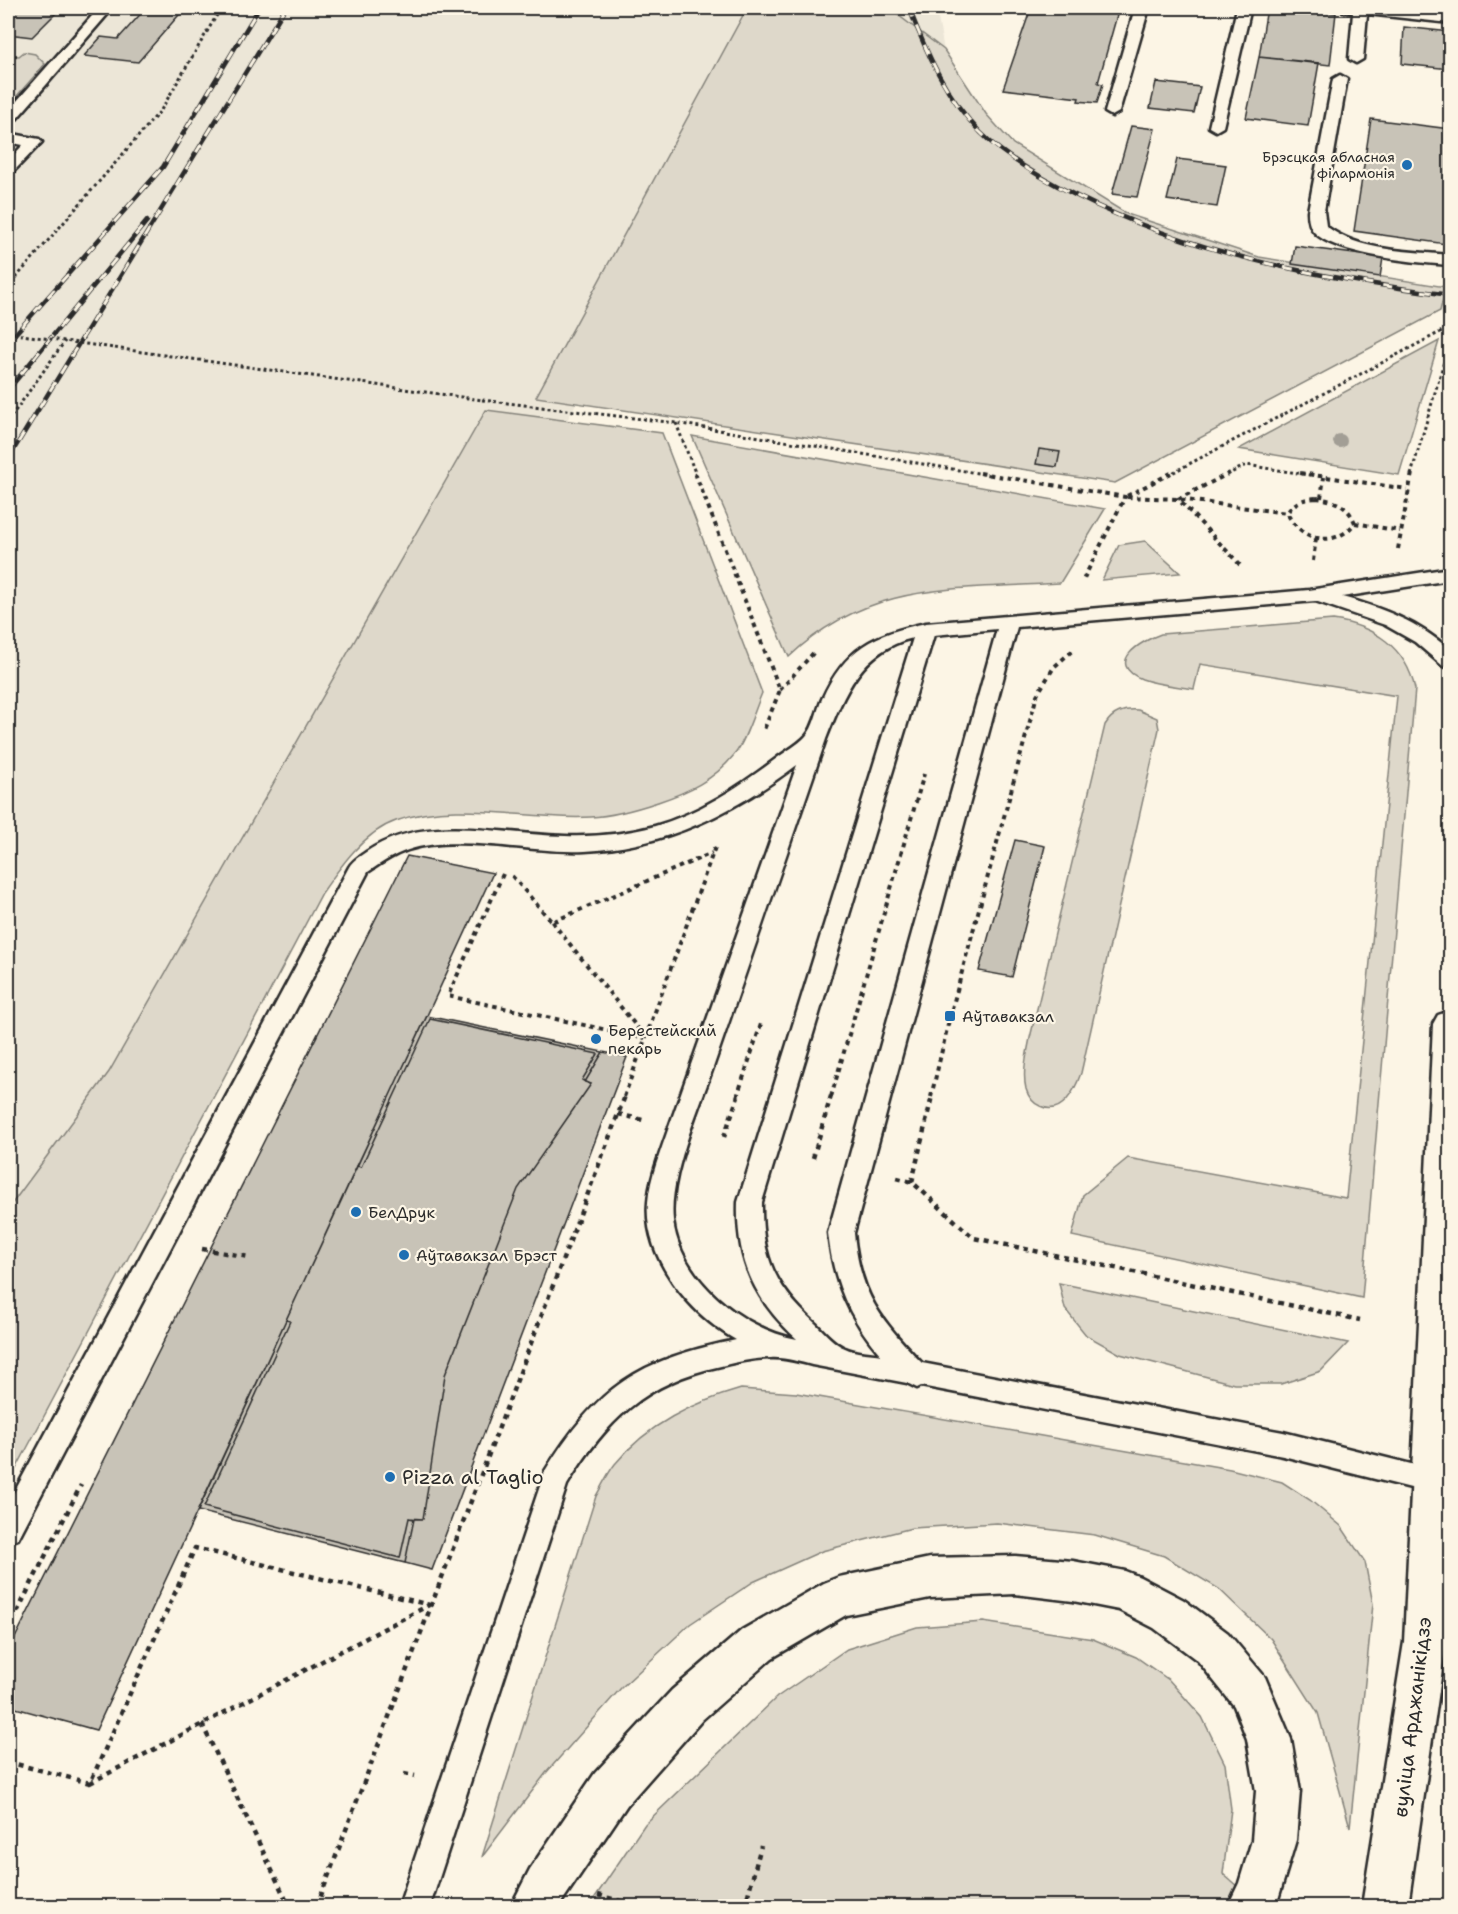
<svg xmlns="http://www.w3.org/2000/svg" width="1458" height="1914" font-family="'Shantell Sans',sans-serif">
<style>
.built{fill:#ece6d7}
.green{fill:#ded8ca;stroke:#84827a;stroke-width:1.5}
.building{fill:#c8c3b7;stroke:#2b2b2b;stroke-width:1.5}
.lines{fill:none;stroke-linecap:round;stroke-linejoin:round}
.service-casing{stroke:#2b2b2b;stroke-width:5}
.secondary-casing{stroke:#2b2b2b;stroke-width:5}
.primary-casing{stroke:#2b2b2b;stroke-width:5}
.path-far2{stroke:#2b2b2b;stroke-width:3;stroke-dasharray:3 3;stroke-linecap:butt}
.path-far1{stroke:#2b2b2b;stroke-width:4;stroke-dasharray:4.5 4.5;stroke-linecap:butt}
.path{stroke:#2b2b2b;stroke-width:4.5;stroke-dasharray:5 5;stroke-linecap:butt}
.service{fill:#fcf5e5;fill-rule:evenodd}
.secondary{fill:#fcf5e5;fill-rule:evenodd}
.primary{fill:#fcf5e5;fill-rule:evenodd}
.rail-casing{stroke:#2b2b2b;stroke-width:4.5}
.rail{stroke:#fcf5e5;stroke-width:3;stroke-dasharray:10;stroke-linecap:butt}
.path-bridge{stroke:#2b2b2b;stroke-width:3;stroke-dasharray:3 3;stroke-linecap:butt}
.tree{fill:#a29e95}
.poi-dot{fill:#1f6fb2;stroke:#fcf5e5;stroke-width:2}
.labels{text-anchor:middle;stroke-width:4.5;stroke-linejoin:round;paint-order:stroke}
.far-poi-label{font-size:14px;fill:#2b2b2b;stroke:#fcf5e5;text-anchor:end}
.poi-label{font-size:16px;fill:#2b2b2b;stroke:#fcf5e5;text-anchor:start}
.near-poi-label{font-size:20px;fill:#2b2b2b;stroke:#fcf5e5;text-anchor:start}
.near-street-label{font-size:20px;fill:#2b2b2b;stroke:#fcf5e5}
</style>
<rect width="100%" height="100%" fill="#fcf5e5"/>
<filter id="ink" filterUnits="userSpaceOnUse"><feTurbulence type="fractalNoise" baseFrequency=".0167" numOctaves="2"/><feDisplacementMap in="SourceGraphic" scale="12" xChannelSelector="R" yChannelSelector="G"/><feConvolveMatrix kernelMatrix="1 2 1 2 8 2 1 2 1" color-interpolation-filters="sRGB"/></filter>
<g filter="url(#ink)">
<path class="built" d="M8,8H936L944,50L987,114L736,100L8,1482Z"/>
<path class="green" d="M747,8H895L898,15L944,50L986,114L1013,144L1127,214L1259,257L1446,287L1440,311L1115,483L536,397Z
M24,52L35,54L45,64L8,106V55L19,56Z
M1439,341L1399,475L1239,449Z
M486,410L662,433L762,693C755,709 745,743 734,755C714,780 688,792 658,802C637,809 613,816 591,817C528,821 458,799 396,821C364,832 340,867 322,893L8,1484V1209L109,1072Z
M692,436L1105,509L1060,583C957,590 869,580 789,657Z
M1145,541L1180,573L1102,580L1119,545Z
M1333,620C1374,626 1406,647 1415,689L1362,1298L1072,1236L1083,1195L1128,1158L1346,1198L1397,696L1200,664L1194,689C1177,686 1158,685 1142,679C1104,663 1141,641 1161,634Z
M1138,710L1157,718L1159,729L1081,1073C1075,1090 1062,1117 1040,1106C1033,1103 1028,1096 1026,1089C1022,1072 1027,1054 1030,1038L1105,725C1113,712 1124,709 1138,710Z
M1059,1283L1348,1343L1321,1371L1281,1384H1234L1120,1354L1086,1335L1065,1309Z
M741,1389L796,1393L1230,1469L1282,1482L1310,1500L1341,1526L1365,1562L1373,1604L1350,1827L1318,1713L1271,1639L1219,1589L1164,1556L1095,1535L997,1523L912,1528L822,1551L753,1582L690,1624L621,1688L546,1773L482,1857L596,1496C602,1486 607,1474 615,1464C648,1424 692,1403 741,1389Z
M983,1622L1093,1639L1136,1657L1169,1680L1202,1717L1225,1764L1231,1809L1223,1874L1260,1906H589L645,1824L777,1697L847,1649L917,1627Z"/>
<path class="building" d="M8,8H61L32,37L8,34Z
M146,8H185L138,62L84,56L101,37L118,39Z
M1031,8H1119L1098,83L1103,84L1097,103L1078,101L1079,98L1003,89Z
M1267,8L1336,13L1330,65L1259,57Z
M1404,27L1450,32V69L1402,64Z
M1259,57L1319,63L1308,126L1246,118Z
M1156,82L1200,87L1194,113L1150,108Z
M1371,119L1450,129V202L1446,244L1354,231Z
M1131,126L1155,129L1137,197L1112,194Z
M1177,159L1226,165L1217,207L1167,200Z
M1295,246L1383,258L1380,277L1292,264Z
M1039,449L1060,452L1057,467L1036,464Z
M1015,840L1045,846L1012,977L979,971Z
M407,856L493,873L96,1730L8,1706V1652Z
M427,1016L603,1052L585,1082L582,1080L598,1054L430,1019L361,1167L357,1166Z
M430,1019L598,1054L582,1080L591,1084L518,1189L445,1375L423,1519L409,1518L400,1558L204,1507L290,1321L286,1320L357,1166L361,1167Z
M603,1052L627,1057L432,1570L405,1563L414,1519H423L445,1375L518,1189L591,1084L585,1082Z
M286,1320L290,1321L204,1507L400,1558L409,1518L414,1519L405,1563L198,1511Z"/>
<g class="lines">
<defs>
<path id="service" d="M99,8H113L13,123L8,124V111Z
M1135,8H1149L1119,112L1112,116L1105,112Z
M1237,8H1251L1223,127L1216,131L1209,127Z
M1341,8H1382L1450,15V23L1367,14L1363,59L1356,63L1349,59L1353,13L1343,11Z
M1340,75L1347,79L1324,211L1326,226C1359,252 1411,251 1450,255V265C1419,263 1337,255 1315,233C1309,227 1308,219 1308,211L1333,79Z
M8,133L39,139L42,142L13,172L8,174V161L23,145L8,142Z
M1450,568V580L1342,597C1382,608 1419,622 1450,650V668L1443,666L1415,642L1385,625L1315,601L1017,627L854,1233C860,1295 880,1319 922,1363L1283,1432L1431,1469L1441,1472L1445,1481L1441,1490L1431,1493L1283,1456L921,1386L917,1388L907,1383C875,1377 844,1371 812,1365C799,1362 784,1357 771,1358C755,1358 737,1362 721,1366C646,1382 606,1420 567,1485L430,1906H399L545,1471C598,1386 638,1360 736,1340C690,1314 643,1258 648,1202C650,1177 661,1151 669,1127L797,765C733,813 666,847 585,851C531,854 457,833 408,850C393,855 381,863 368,872L18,1539L8,1543V1504L349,867C353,860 359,857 366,852C424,812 500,835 565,836C595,837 626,834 655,826C700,813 740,786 777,758C786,751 798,745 806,736C814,728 817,710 822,699C845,648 874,634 926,623L1309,590ZM997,629L828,1233C833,1280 849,1319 881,1355C870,1353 855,1353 845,1348C834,1344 824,1332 816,1324C775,1287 761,1257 762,1202L934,635ZM913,638L738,1202C736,1260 754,1300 797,1339C742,1329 679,1278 673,1220C668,1177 701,1104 715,1062C752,955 789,847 826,739C844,694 861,650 913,638Z"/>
<path id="secondary" d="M1450,1011V1511L1446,1642L1408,1906H1362L1404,1642L1433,1024L1438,1015Z"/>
<path id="primary" d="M1015,1556L1073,1561L1125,1571L1140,1577L1184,1600L1228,1633L1265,1677L1291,1739L1300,1791L1296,1840L1276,1906H1228L1239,1883L1252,1840L1256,1791L1247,1739L1234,1706L1198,1661L1154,1628L1119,1610L1073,1601L1015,1594L930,1598L846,1615L772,1658L702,1720L627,1805L559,1906H511L530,1869L595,1773L672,1690L742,1630L824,1583L839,1577L930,1558Z"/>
</defs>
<use href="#service" class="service-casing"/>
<use href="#secondary" class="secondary-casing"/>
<use href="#primary" class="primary-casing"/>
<path class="path-far2" d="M8,55L19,56
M8,287L161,110L221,8
M482,400L676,423L989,475
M8,421L65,341
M676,423L696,475
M1168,475L1450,327
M1227,475L1246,465L1310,475
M1411,475L1450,341"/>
<path class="path-far1" d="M695,473L780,690L763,732
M980,473L1125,497L1082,582
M1171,473L1125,497L1178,499L1287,513
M1230,473L1178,499L1243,568
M1300,473L1407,489
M1316,498C1334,500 1348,505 1355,523C1335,549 1301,541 1287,513C1294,502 1303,499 1316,498Z
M1321,498L1324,477
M1355,523L1400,531
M1398,549L1412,473
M1313,561L1316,538
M780,690L816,650
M503,874L448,996L645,1038
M512,876L552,922L712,853
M552,922L645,1037
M624,1097L715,847
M737,1097L761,1024
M831,1097L924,774
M931,1097L950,1016L1037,695L1054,667L1072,651"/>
<path class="path" d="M618,1114L643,1120
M724,1137L738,1096
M813,1158L831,1096
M897,1178L912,1182L974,1238L1360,1320
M912,1182L932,1096
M202,1249L249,1257
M8,1630L81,1485
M202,1724L289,1906
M8,1762L90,1783L195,1548L430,1605
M404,1774L415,1776
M90,1783L429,1605
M598,1895L639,1906
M317,1906L625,1096
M745,1906L761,1846"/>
<use href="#service" class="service"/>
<use href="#secondary" class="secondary"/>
<use href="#primary" class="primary"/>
<defs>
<path id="rail" d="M909,8C926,52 947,99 981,133C1007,159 1043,179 1075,195C1193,255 1320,278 1450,295
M8,342L163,167L259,8
M8,390L147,221
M8,459L285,8"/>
</defs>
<use href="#rail" class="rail-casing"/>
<use href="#rail" class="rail"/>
<path class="path-bridge" d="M8,333L482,400"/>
</g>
<circle class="tree" cx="1340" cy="441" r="7"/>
</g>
<g class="poi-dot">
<circle cx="1407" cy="165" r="6"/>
<rect x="944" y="1010" width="12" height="12" rx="3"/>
<circle cx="596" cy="1039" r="6"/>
<circle cx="356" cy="1212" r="6"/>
<circle cx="404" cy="1255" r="6"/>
<circle cx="390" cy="1477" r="6"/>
</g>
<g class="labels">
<g class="far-poi-label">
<text x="1395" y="162">Брэсцкая абласная<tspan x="1395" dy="16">філармонія</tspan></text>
</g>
<g class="poi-label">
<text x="962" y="1022">Аўтавакзал</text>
<text x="608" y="1036">Берестейский<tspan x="608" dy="18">пекарь</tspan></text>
<text x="368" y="1218">БелДрук</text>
<text x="416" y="1261">Аўтавакзал Брэст</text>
</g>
<g class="near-poi-label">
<text x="402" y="1484">Pizza al Taglio</text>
</g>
<g class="near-street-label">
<text transform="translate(1412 1717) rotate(-83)" y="7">вуліца Арджанікідзэ</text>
</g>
</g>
<rect width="1458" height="1914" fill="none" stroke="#fcf5e5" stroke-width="30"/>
<rect x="15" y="15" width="1428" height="1884" fill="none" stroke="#2b2b2b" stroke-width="2" filter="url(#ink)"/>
</svg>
